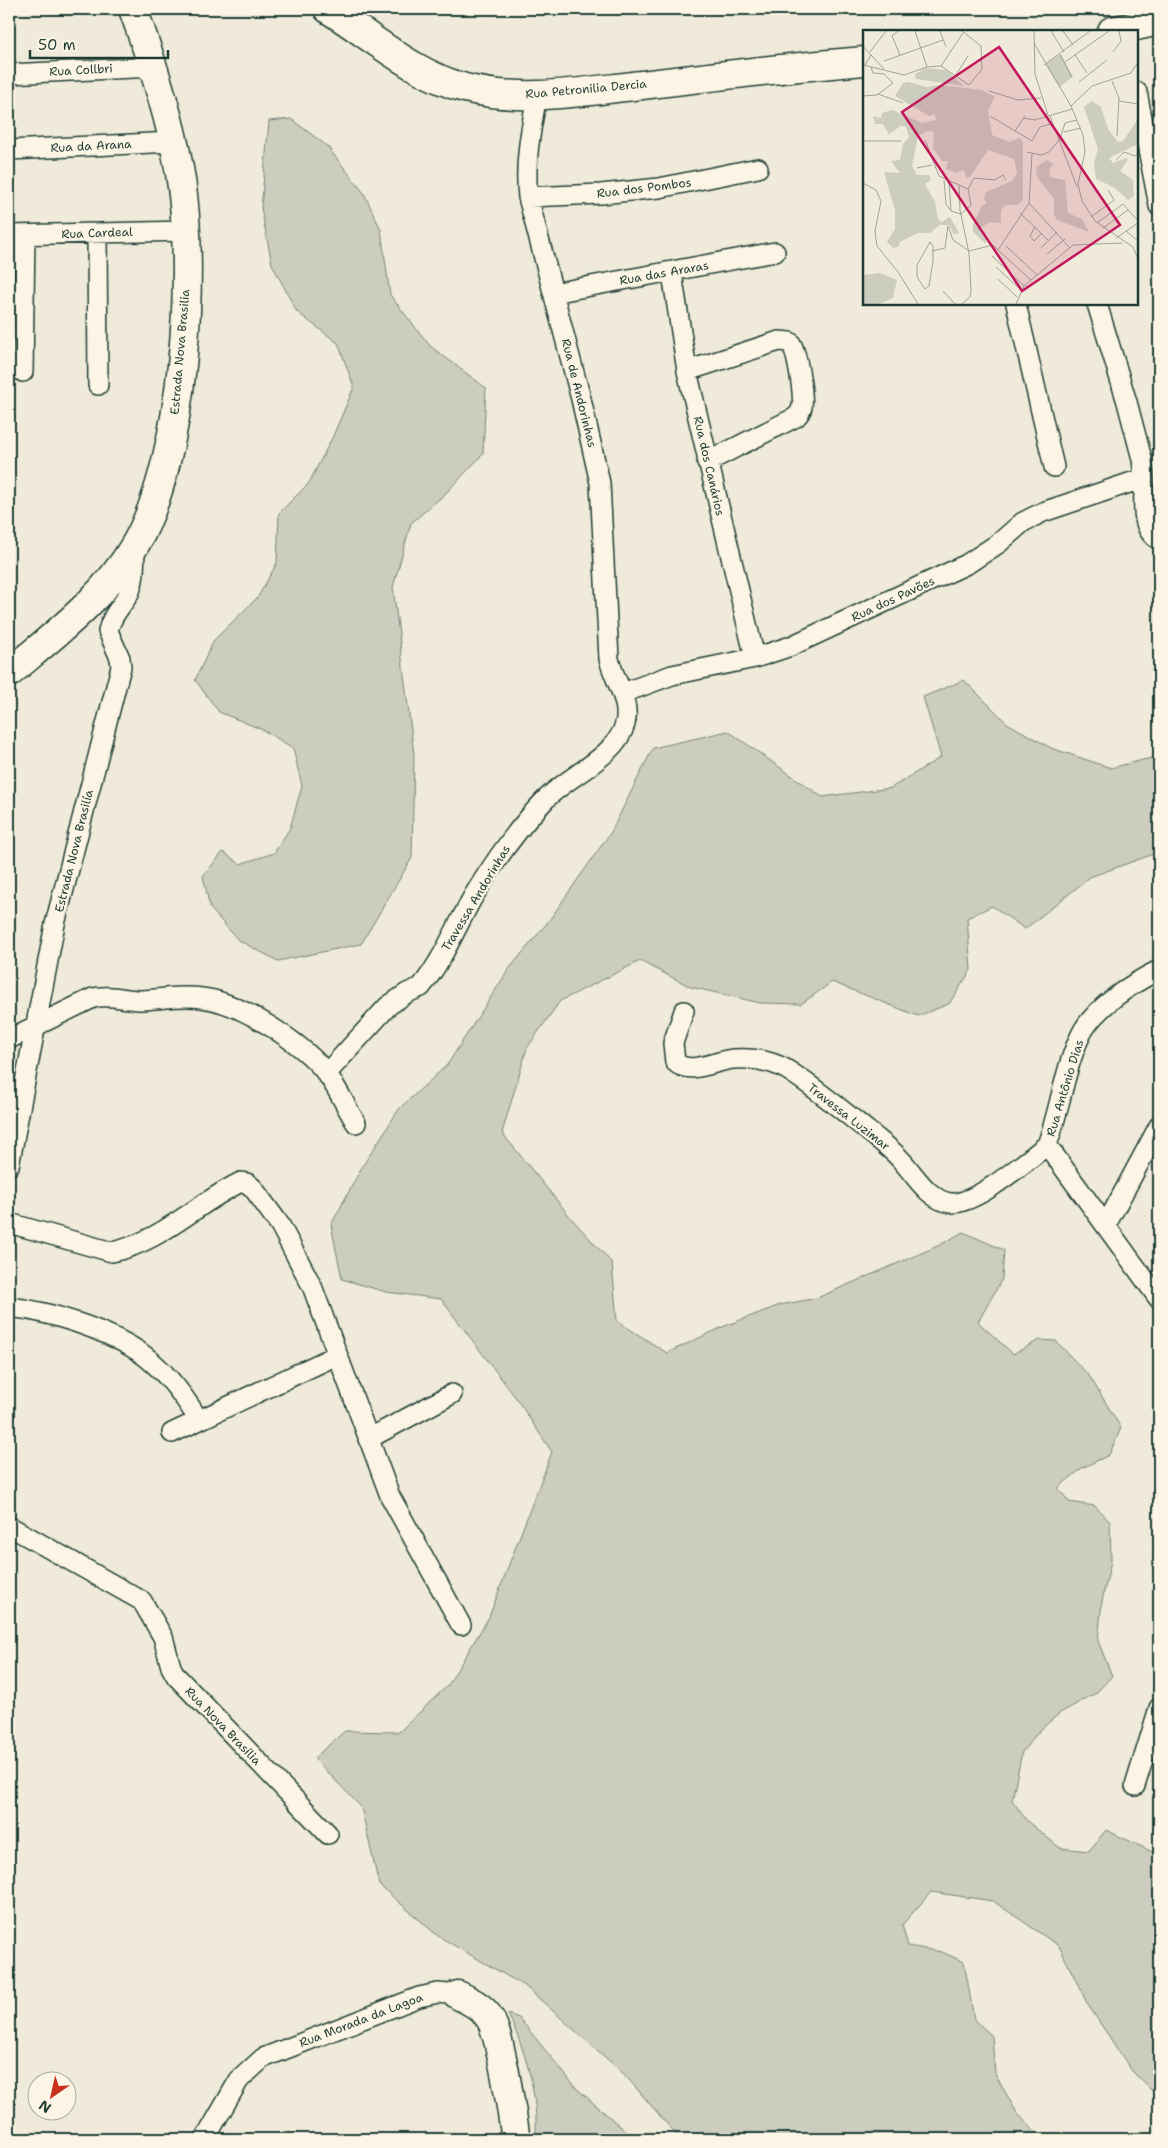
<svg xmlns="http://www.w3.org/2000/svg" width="1168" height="2148" font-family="'Shantell Sans',sans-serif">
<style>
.green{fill:#cccdbf;stroke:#76857a}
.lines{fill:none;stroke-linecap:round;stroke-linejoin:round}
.street-casing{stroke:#1f3d34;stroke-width:22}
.secondary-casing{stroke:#1f3d34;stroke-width:31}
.street{stroke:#fcf5e5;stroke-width:19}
.secondary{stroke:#fcf5e5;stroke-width:28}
.labels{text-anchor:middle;stroke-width:4.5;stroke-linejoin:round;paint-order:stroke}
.street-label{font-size:12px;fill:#1f3d34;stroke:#fcf5e5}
.inset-road{fill:none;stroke:#9ca598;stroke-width:1}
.view{fill:#c2185b;fill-opacity:0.15;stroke:#c2185b;stroke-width:2.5}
.inset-edge{fill:none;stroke:#1f3d34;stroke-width:2.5}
</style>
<rect width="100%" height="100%" fill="#efeada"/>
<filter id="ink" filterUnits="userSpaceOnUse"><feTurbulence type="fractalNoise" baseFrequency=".02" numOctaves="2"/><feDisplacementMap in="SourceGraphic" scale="10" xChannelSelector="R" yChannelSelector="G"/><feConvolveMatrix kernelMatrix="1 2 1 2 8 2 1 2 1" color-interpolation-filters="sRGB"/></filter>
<g filter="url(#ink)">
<path class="green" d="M291,119L327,146L364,193L381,230L390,295L430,346L486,388L483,454L445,494L411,523L393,587L414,754L412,858L361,944L278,961L238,940L210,908L203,876L223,852L240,864L274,853L290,828L302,786L293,748L263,730L219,712L195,680L214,640L258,597L277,563L279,513L309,483L333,436L354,387L338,343L297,312L272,264L261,208L269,121Z
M964,680L1007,723L1051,748L1111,768L1159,756V852L1090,877L1025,929L992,906L967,918L971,970L949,1004L918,1016L832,982L801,1004L760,1003L691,987L640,961L560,1001L527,1048L502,1133L571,1218L612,1263L617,1321L667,1353L725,1326L780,1305L817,1298L940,1245L963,1232L1004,1250L1002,1279L978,1322L1013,1354L1040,1340L1056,1341L1090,1377L1121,1428L1109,1455L1082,1468L1058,1488L1069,1502L1095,1506L1110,1522L1111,1561L1102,1601L1098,1641L1112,1676L1096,1693L1060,1713L1039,1731L1022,1752L1012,1800L1027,1821L1060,1848L1089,1851L1106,1830L1159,1855V2098L1132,2071L1088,2005L1059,1946L993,1901L931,1892L902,1925L908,1946L942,1952L964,1962L974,2019L992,2036L995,2074L1017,2113L1042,2139H680L624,2074L526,1987L438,1936L379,1885L361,1807L314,1758L345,1731L399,1732L448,1685L489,1617L552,1452L516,1398L441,1299L386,1292L342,1279L331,1225L362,1167L399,1109L447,1065L509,969L548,922L611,832L653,748L728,731L822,797L891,788L941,757L923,697Z
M508,2014L519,2018L577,2089L635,2139H536C538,2095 527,2054 508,2014Z"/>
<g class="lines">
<defs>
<path id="street" d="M9,74L154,67
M1137,92L1159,206
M9,150L173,142
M528,197L601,194L659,188L758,168
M97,233L98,385
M9,235L186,231
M672,273L687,371L755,658
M553,293L775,252
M1016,304L1054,467
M687,371L779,341L790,342C797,350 804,395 802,407C801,411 799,414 796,417L707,462
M23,372L25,235
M1144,478C1145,498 1138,528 1159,540
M623,693L672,675L755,658L791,646L967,564L999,543L1023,522L1043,512L1144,478L1142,459L1127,402L1097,304
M1159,970C1134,982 1099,1005 1084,1029C1066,1060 1060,1110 1047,1145L1159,1299
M684,1011L673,1043L675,1062C690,1076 716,1060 734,1059C752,1058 773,1061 789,1071C817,1089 842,1110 868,1131C880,1141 892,1149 902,1161C915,1175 929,1200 950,1203C976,1205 1026,1161 1047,1145
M9,1039L93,998C110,994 125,1000 142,1000C163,999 181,995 202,998C240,1002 304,1044 327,1074C338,1089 346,1107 356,1123
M326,1074L388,1006L407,993L421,987C443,960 457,925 474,895C494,862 517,829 544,801C565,777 616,758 625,724C631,702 614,680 609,659L600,483L581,399L528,197C524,162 531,130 537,95
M9,1166L55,924L121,667L120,658L108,631C111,617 119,609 127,597C136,582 134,564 135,546
M9,1223L112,1252C161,1242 197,1203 241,1182L247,1183L253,1188L280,1225L312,1286L390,1496L461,1625
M1106,1225L1159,1126
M9,1307C48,1311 105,1329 138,1351C163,1368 183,1394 198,1419
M172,1433L337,1355
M368,1439L452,1394
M9,1526L142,1601L163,1637L171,1667L176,1676L328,1834
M1135,1786L1159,1708
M205,2139L239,2080L263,2058L419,1997L438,1993L458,1995"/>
<path id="secondary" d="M328,9C371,36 415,75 465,88C523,103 584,91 642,85C716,76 790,67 864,61
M1112,31L1159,21
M9,673C54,635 105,597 135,545C185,459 197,265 179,168C169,113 152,61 133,9
M458,1995C470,2001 481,2006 489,2017C501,2034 512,2115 516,2139"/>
</defs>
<use href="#street" class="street-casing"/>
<use href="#secondary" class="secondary-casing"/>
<use href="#street" class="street"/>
<use href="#secondary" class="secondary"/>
</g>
</g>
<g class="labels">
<g class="street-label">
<text transform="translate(81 70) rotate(-3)" y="4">Rua Collbri</text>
<text transform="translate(586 89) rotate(-5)" y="4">Rua Petronilia Dercia</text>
<text transform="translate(91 146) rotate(-3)" y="4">Rua da Arana</text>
<text transform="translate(644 188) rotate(-7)" y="4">Rua dos Pombos</text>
<text transform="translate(97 233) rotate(-2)" y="4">Rua Cardeal</text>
<text transform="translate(664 273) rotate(-10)" y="4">Rua das Araras</text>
<text transform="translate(180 352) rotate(-85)" y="4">Estrada Nova Brasilia</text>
<text transform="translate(579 393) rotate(76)" y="4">Rua de Andorinhas</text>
<text transform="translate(709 466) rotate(77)" y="4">Rua dos Canários</text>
<text transform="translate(893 599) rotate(-25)" y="4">Rua dos Pavões</text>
<text transform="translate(74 851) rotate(-76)" y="4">Estrada Nova Brasilía</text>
<text transform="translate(476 898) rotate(-59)" y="4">Travessa Andorinhas</text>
<text transform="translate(1065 1088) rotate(-73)" y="4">Rua Antônio Dias</text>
<text transform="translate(849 1117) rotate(38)" y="4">Travessa Luzimar</text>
<text transform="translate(223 1726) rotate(46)" y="4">Rua Nova Brasília</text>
<text transform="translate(361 2020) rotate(-21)" y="4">Rua Morada da Lagoa</text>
</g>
</g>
<g transform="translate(863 30)">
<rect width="275" height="275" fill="#efeada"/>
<path d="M198,24L210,47L196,57L182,34ZM63,38L83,40L101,56L53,49L52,44ZM46,52L63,57L77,55L119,60L132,67L125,80L129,105L147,112L156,108L160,112V170L155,175H143L138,180V193L127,192L117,198L124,207L123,214L110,202V194L119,176L124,173L121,169L123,162L149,151L154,143L151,129L125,120L107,147L103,148L101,140L93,143L83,139L85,131H79L70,118L71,102L64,101L55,106L49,136L54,145H66L68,150L62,154L72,172L75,189L79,192L87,187L96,203L91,204L86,195H77L67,203H55L37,212L35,217L30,218L24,212L32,199V181L21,142L37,143L28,131L37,130L40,114L46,107L43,97L38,96L26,104L20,94H12L10,86L18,88L19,83L29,80L59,93L73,90L72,84L66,86L32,66L40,53ZM229,71L238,77L245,99L255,112L260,111L275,89V114L246,128L250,133L263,128L265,130L257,141L270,150L271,166L265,170L252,158L233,149L231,133L235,119L221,77ZM184,130L190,134L186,140L187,147L202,150L205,183L219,189L226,202L194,190L191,185V169L174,147L173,137ZM17,243L34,250L30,268L16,274H0V245Z" fill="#cccdbf"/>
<path class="inset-road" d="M35,1L29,6L37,25M52,1L64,37M77,1L83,17M171,1L172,44L185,85M188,1L201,22M200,1L210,15M171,13L208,76L220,105L222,122L215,154L219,171L232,191L270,217L275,229M0,16L8,25L2,35M7,22L23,1M250,22L258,11L256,1M8,25L21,39M197,25L209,47M212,25L224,43M21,31L80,10M202,32L246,1M0,35L41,45L64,37L78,36L106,55L119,39L118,16L99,1M181,35L227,1M78,36L100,3M93,45L105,26M249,51L256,68L254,106M216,52L244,30M126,61L155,70L178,68M15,64L40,73M0,66L14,65L30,53L21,44L10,43L8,37M256,71L275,74M208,76L229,56L268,43L275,32M127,86L169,111L177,97L188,94M187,86L214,157M160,88L172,90L209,79M152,101L162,86M201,102L218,98M62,110L76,146L105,159L108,175L98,184M0,111H38M164,122L178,125L186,122L197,109L202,93L214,90M253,130L261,122L272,126L275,123M54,138L69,135M81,150L83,174L88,181L98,184M86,152L88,180M0,153L13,160L18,171L12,201L14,216L35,242L55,274M96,155L97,180L106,223L108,260L107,267L99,274M105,159L111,148L132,150L140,145L143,150M166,173L135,220L168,250M166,173L207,218M166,173L169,124M157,183L185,210M228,187L251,170L245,160M234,193L260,174L275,191M172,197L167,206L171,211L179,203M240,198L265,180M263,201L275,211M253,208L275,193M67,212L70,216V231L66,256L62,259L54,247V235ZM143,216L174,245M178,218L194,202M69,221L82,218L85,196L90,210L106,221L130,215L135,220M184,224L202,209M129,226L161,256M133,237L158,260M135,249L154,267M80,261L92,274M153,274L161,256L210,215L259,213"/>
<path class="view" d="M136,17L257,195L159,261L39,82Z"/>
<rect width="275" height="275" class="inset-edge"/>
</g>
<rect width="1168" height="2148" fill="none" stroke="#fcf5e5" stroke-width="30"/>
<rect x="15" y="15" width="1138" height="2118" fill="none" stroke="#1f3d34" stroke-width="2" filter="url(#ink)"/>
<g transform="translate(52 2096) rotate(214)"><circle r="24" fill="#fcf5e5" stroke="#a4ab9e"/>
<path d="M0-4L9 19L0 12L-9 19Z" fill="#c8321e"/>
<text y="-8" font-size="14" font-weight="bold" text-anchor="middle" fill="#1f3d34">N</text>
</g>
<path d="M30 50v8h138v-8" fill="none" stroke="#1f3d34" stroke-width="2.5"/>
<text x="38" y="50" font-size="15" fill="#1f3d34" stroke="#fcf5e5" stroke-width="4" paint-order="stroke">50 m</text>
</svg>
